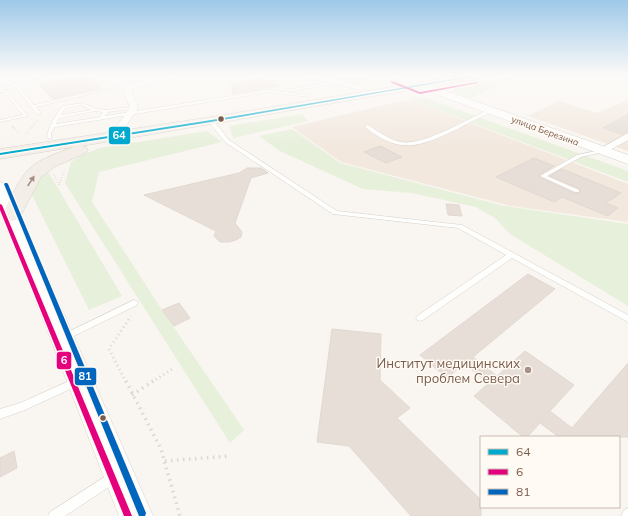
<svg xmlns="http://www.w3.org/2000/svg" width="628" height="516" font-family="Mulish,sans-serif">
<style>
.residential{fill:#f2e8de}
.green{fill:#e7f0db}
.building{fill:#e6ded7;stroke:#e2d8d2}
.lines{fill:none;stroke-linecap:round;stroke-linejoin:round}
.lane-casing{stroke:#d7d1cb;stroke-width:1}
.street-casing{stroke:#d7d1cb;stroke-width:1}
.secondary-casing{stroke:#d9d2cb;stroke-width:1}
.primary-casing{stroke:#dad1cc;stroke-width:1}
.path-far3{stroke:#dcd5d0;stroke-width:1.5;stroke-dasharray:0.5 1.5;stroke-linecap:butt}
.path-far2{stroke:#dcd5d0;stroke-width:2;stroke-dasharray:0.5 2;stroke-linecap:butt}
.path-far1{stroke:#dcd5d0;stroke-width:3;stroke-dasharray:1 3.5;stroke-linecap:butt}
.path{stroke:#dcd5d0;stroke-width:3.5;stroke-dasharray:1.5 4.5;stroke-linecap:butt}
.lane{fill:#fefefd;fill-rule:evenodd}
.street{fill:#fefefd;fill-rule:evenodd}
.secondary{fill:#fefefd;fill-rule:evenodd}
.primary{fill:#f3eee8;fill-rule:evenodd}
.bus-1-casing{stroke:#fffaf3;stroke-width:3}
.bus-2-casing{stroke:#fffaf3;stroke-width:3}
.bus-3-casing{stroke:#fffaf3;stroke-width:3}
.bus-1{fill:#00a9ce;fill-rule:evenodd}
.bus-2{fill:#e5007d;fill-rule:evenodd}
.bus-3{fill:#0065bd;fill-rule:evenodd}
.oneway{fill:#a48f83}
.bus-dot{fill:#7a5c4d;stroke:#fffaf3;stroke-width:1.5}
.poi-dot{fill:#a69286;stroke:#fffaf3;stroke-width:1.5}
.labels{text-anchor:middle;stroke-width:3;stroke-linejoin:round;paint-order:stroke}
.far-street-label{font-size:9px;fill:#7a5c4d;stroke:#fffaf3}
.near-poi-label{font-size:13px;fill:#7a5c4d;stroke:#fffaf3;text-anchor:end}
.line-badge{stroke:#fffaf3;stroke-width:1.5}
.badge-label{font-size:11px;text-anchor:middle;font-weight:bold;fill:#fff}
</style>
<rect width="100%" height="100%" fill="#f9f5f0"/>
<path class="residential" d="M319,76H384L357,83Z
M411,100L628,184V222L511,206L341,162L292,127L401,101Z
M628,100V151L528,116L559,101L597,113Z"/>
<path class="green" d="M516,76H520L469,98L447,89Z
M423,97L628,171V182L409,99Z
M302,114L308,121L233,138L229,126Z
M292,129L340,163L504,206L628,224V306L510,234L495,218L476,207L412,193L363,189L280,151L259,136Z
M207,131L222,142L99,172L92,202L162,310L244,430L230,443L65,183L71,162L82,155L100,148Z
M47,170L122,296L89,310L30,191Z"/>
<path class="building" d="M82,76H87L102,88L53,99L39,85Z
M261,78L281,86L233,94L232,87L229,84L244,81L246,83Z
M628,114V131L622,134L603,128Z
M380,146L402,157L386,163L364,152Z
M534,158L554,166L539,175V177L574,193H580V189L550,176L562,169L621,193L606,203L618,208L608,216L562,197L554,202L496,177Z
M247,168H261L268,173L251,178L235,223L242,232L241,237L236,240L229,242H220L214,236L216,231L144,195L239,173Z
M446,204L459,205L462,216L448,215Z
M528,274L555,289L473,357L497,376L525,351L574,385L550,411L572,428L628,363V437H559L540,423L527,437H523L474,396L489,383L464,364L447,378L420,355Z
M179,303L190,318L174,326L162,310Z
M332,329L381,334L380,380L410,408L397,418L481,500V516H411L349,446L317,442Z
M14,451L17,468L0,477V458Z"/>
<g class="lines">
<defs>
<path id="lane" d="M53,76H57L58,77L18,86L34,105L118,86L103,76H107L123,86L36,107L41,113L39,114H37L15,87L1,90H6L28,116L0,122V120L23,115L4,92H0V88Z
M336,81H337V83L287,92L309,95L310,96L308,97L269,92L55,127L51,133V139L47,138C47,128 57,114 62,106H63L83,103L96,109L106,110L131,107L133,108L131,109L108,112L105,116L269,90L287,92L285,91L286,90ZM82,105L91,110L61,115L65,108ZM95,111L103,112L100,117L56,124L59,118Z
M487,110L491,111C485,116 476,119 469,123C451,132 423,148 402,145C389,144 373,134 364,126L368,125C378,131 389,140 401,142C422,146 467,120 487,110Z
M209,120H213L229,140L337,211L462,225L628,315V322L512,258L423,320L420,321L417,320L416,318L417,316L506,255L458,228L333,214L225,142L209,122Z
M601,150L603,151V152L581,157L547,176L579,190V192H575L540,176L577,155Z
M134,300L137,301L138,303L137,305L68,339L65,340L62,339L61,337L62,335Z
M76,378L79,379L81,382L79,385L25,410L0,419V409L20,403Z
M114,471L118,473L120,477L118,481L65,516H48L50,512Z
M628,508V516H621L624,510Z"/>
<path id="street" d="M164,76H178L177,78L143,85L131,90L138,108L124,129H118L116,127L130,108L123,89L124,87L138,81Z
M306,76H319L364,86L365,88L361,90L307,78Z
M628,133V140L605,153H597L596,151Z"/>
<path id="secondary" d="M390,76H404L628,155V164L391,78Z
M0,182L6,184L8,187L153,516H119L0,208Z"/>
<path id="primary" d="M457,76H482L480,78L476,79L82,146L86,147L88,150L86,153L56,166L41,177L19,219L12,221L5,219L2,215C10,200 17,182 29,169C40,158 59,153 73,147L0,159V149L211,117Z"/>
</defs>
<use href="#lane" class="lane-casing"/>
<use href="#street" class="street-casing"/>
<use href="#secondary" class="secondary-casing"/>
<use href="#primary" class="primary-casing"/>
<path class="path-far3" d="M486,79L502,76
M12,126L14,128
M31,128L38,120"/>
<path class="path-far2" d="M13,127L19,133
M26,134L32,127
M54,175L59,185
M59,185L65,169"/>
<path class="path-far1" d="M126,382L109,349L131,316
M152,382L174,368"/>
<path class="path" d="M126,381L161,449L180,516
M132,395L153,381
M165,461L230,456"/>
<use href="#lane" class="lane"/>
<use href="#street" class="street"/>
<use href="#secondary" class="secondary"/>
<use href="#primary" class="primary"/>
<defs>
<path id="bus-1" d="M472,76H477L211,122L0,155V153L211,120Z"/>
<path id="bus-2" d="M391,81H393L420,92L477,82L478,83L420,94L391,83Z
M0,204L2,205L132,516H124L0,210Z"/>
<path id="bus-3" d="M5,183H7L8,184L146,513L145,516H139L4,184Z"/>
</defs>
<use href="#bus-1" class="bus-1-casing"/>
<use href="#bus-2" class="bus-2-casing"/>
<use href="#bus-3" class="bus-3-casing"/>
<use href="#bus-1" class="bus-1"/>
<use href="#bus-2" class="bus-2"/>
<use href="#bus-3" class="bus-3"/>
</g>
<defs><path id="oneway-solid" d="M-6-.8H1V-3.2L6.5 0L1 3.2V.8H-6Z"/></defs>
<use class="oneway" href="#oneway-solid" transform="translate(31 181) rotate(-57)"/>
<linearGradient id="sky" x2="0" y2="1"><stop stop-color="#9ec9e9"/><stop offset="0.51" stop-color="#fcfaf8"/><stop offset="1" stop-color="#fcfaf8" stop-opacity="0"/></linearGradient>
<rect width="628" height="148" fill="url(#sky)"/>
<g class="bus-dot">
<circle cx="221" cy="119" r="3.5"/>
<circle cx="103" cy="418" r="3.5"/>
</g>
<circle class="poi-dot" cx="528" cy="370" r="4"/>
<g class="labels">
<g class="far-street-label">
<text transform="translate(545 131) rotate(20)" y="3">улица Березина</text>
</g>
<g class="near-poi-label">
<text x="520" y="368">Институт медицинских<tspan x="520" dy="15">проблем Севера</tspan></text>
</g>
</g>
<g class="line-badge">
<rect x="108" y="126" width="23" height="19" rx="4" fill="#00a9ce"/>
<rect x="56" y="351" width="16" height="19" rx="4" fill="#e5007d"/>
<rect x="74" y="367" width="23" height="19" rx="4" fill="#0065bd"/>
</g>
<g class="badge-label">
<text x="119" y="139">64</text>
<text x="64" y="364">6</text>
<text x="85" y="380">81</text>
</g>
<rect x="480" y="436" width="140" height="72" fill="#fffaf3" stroke="#cabbb1"/>
<rect x="488" y="449" width="20" height="6" fill="#00a9ce" stroke="#cabbb1"/>
<text x="516" y="456" font-size="12" fill="#7a5c4d">64</text>
<rect x="488" y="469" width="20" height="6" fill="#e5007d" stroke="#cabbb1"/>
<text x="516" y="476" font-size="12" fill="#7a5c4d">6</text>
<rect x="488" y="489" width="20" height="6" fill="#0065bd" stroke="#cabbb1"/>
<text x="516" y="496" font-size="12" fill="#7a5c4d">81</text>
</svg>
